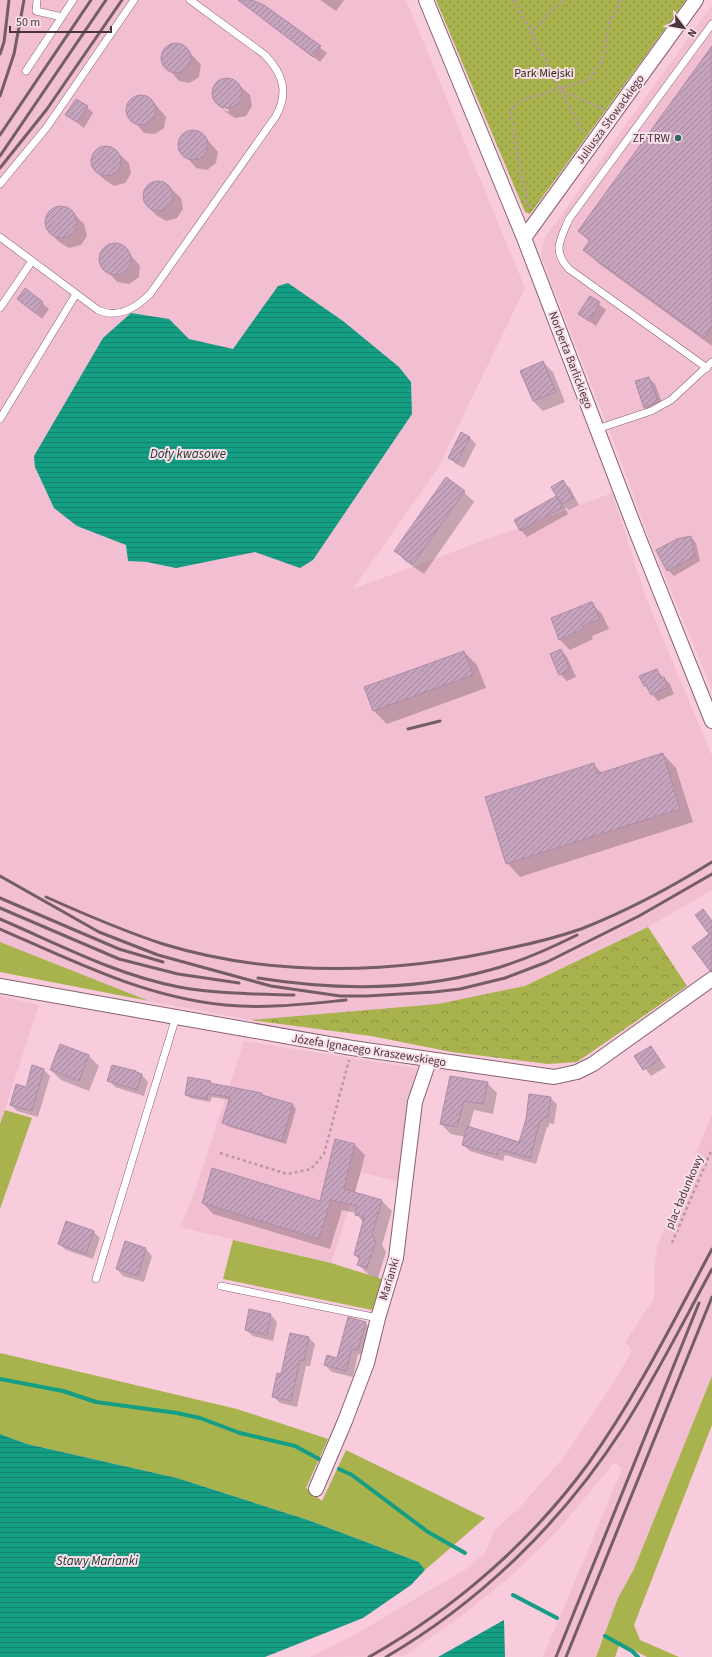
<svg xmlns="http://www.w3.org/2000/svg" width="712" height="1657" font-family="'Source Sans 3',sans-serif">
<style>
.built{fill:#f2bed2}
.green{fill:#a9b34e}
.forest{fill:url(#forest-crowns)}
.park{fill:url(#park-dots)}
.water{fill:url(#water-rules)}
.shadow{fill:#0003;fill-rule:evenodd}
.lines{fill:none;stroke-linecap:round;stroke-linejoin:round}
.stream{stroke:#149e83;stroke-width:4}
.building{fill:url(#building-hatch);stroke:#ae8ca6}
.lane-casing{stroke:#886271;stroke-width:8}
.street-casing{stroke:#886271;stroke-width:16}
.path{stroke:#ba97a4;stroke-width:2.5;stroke-dasharray:3 3;stroke-linecap:butt}
.lane{stroke:#fff;stroke-width:7}
.street{stroke:#fff;stroke-width:14}
.rail{stroke:#755d66;stroke-width:3}
.poi-dot{fill:#2b6c5c;stroke:#fadfe8;stroke-width:1.5}
.labels{text-anchor:middle;stroke-width:4;stroke-linejoin:round;paint-order:stroke}
.park-label{font-size:12px;fill:#292c17;stroke:#fadfe8}
.street-label{font-size:12px;fill:#48363d;stroke:#fadfe8}
.poi-label{font-size:12px;fill:#48363d;stroke:#fadfe8;text-anchor:end}
.water-label{font-size:13px;font-style:italic;fill:#213a33;stroke:#fadfe8}
</style>
<defs>
<pattern id="forest-crowns" width="20" height="18" patternUnits="userSpaceOnUse"><rect width="20" height="18" fill="#a9b34e"/><path d="M2 6a3 3 0 1 1 6 0M12 15a3 3 0 1 1 6 0" fill="none" stroke="#8c9242"/></pattern>
<pattern id="park-dots" width="8" height="8" patternUnits="userSpaceOnUse"><rect width="8" height="8" fill="#a9b34e"/><path d="M2 2h.1M6 6h.1" fill="none" stroke="#8c9242" stroke-width="1.8" stroke-linecap="round"/></pattern>
<pattern id="water-rules" width="6" height="5" patternUnits="userSpaceOnUse"><rect width="6" height="5" fill="#149e83"/><path d="M0 2.5h6" fill="none" stroke="#14826c"/></pattern>
<pattern id="building-hatch" width="6" height="6" patternUnits="userSpaceOnUse"><rect width="6" height="6" fill="#c6a4be"/><path d="M-1 1l2-2M0 6l6-6M5 7l2-2" fill="none" stroke="#a3869c"/></pattern>
</defs>
<rect width="100%" height="100%" fill="#f8ccdc"/>
<path class="built" d="M0,0H406L525,288L438,468L353,589L612,493L646,598L712,756V890L648,927L687,986L577,1062L548,1064L452,1052L371,1036L251,1020L149,1001L0,942Z
M712,5V689L648,536L623,466L541,256L544,239Z
M0,996L39,1005L0,1124Z
M244,1041L419,1069L399,1182L361,1172L331,1263L180,1227L193,1197Z
M712,1114V1376L634,1569L618,1598L596,1657H543L622,1469L616,1464H613L559,1529L510,1577L460,1617L404,1656L310,1657L356,1634L466,1569L486,1552L494,1531L520,1507L564,1457L612,1385L632,1351L625,1342L654,1299V1272L657,1247Z"/>
<path class="green" d="M0,942L149,1001L0,972Z
M5,1110L32,1118L0,1209V1124Z
M233,1240L331,1263L382,1279L372,1310L223,1279Z
M0,1353L237,1409L328,1439L306,1488L322,1501L346,1450L485,1518L425,1570L419,1562L308,1520L177,1478L27,1444L0,1434Z
M712,1376V1425L634,1625L640,1640L679,1657H647L620,1643L615,1657H596L618,1598L634,1569Z"/>
<path class="forest" d="M648,927L687,986L577,1062L548,1064L452,1052L371,1036L251,1020L438,1004L525,986Z"/>
<path class="park" d="M436,0H686L530,214L525,212Z"/>
<path class="water" d="M288,283L343,321L399,367L411,382L412,414L313,560L300,568L255,552L176,568L147,562L128,561L126,545L77,526L54,508L35,467L34,456L103,338L131,313L169,319L189,339L233,349L278,286Z
M0,1434L27,1444L177,1478L308,1520L419,1562L425,1570L411,1585L363,1618L265,1657H0Z
M504,1620L505,1657H438Z"/>
<path class="shadow" d="M238,0H249L263,6L327,53L320,62Z
M320,0H344L336,11Z
M173,44L184,46L201,65L199,77L190,83L179,81L162,61L164,51Z
M712,48V346L598,263L585,250L590,242L579,231Z
M230,79L239,85L250,95L252,106L246,116L235,118L226,112L215,102L213,91L219,81ZM223,106L229,110L228,112L223,109Z
M138,95L149,97L166,117L164,128L155,134L144,133L127,113L129,102Z
M87,107L93,113L84,128L67,115Z
M190,131L201,132L218,152L216,163L207,170L196,168L179,148L181,137Z
M109,147L118,153L129,163L131,174L125,183L114,186L105,180L94,170L92,159L98,149Z
M160,181L170,188L181,198L183,209L177,218L166,221L156,215L146,204L144,194L150,184Z
M64,207L74,214L84,224L87,236L81,245L69,248L59,242L49,231L46,220L52,210Z
M112,244L123,246L140,266L139,277L129,284L117,282L100,262L102,251Z
M590,297L606,310L596,326L579,314Z
M18,299L42,303L49,309L42,319Z
M543,362L553,372L565,402L543,411L533,401Z
M649,378L655,384L664,408L652,414L645,407L637,382Z
M461,434L470,438L476,444L464,468L456,464L449,457Z
M563,482L570,488L579,505L569,510L565,507L568,514L527,537L521,530L555,497L560,502Z
M464,492L474,502L424,574L405,561L396,551Z
M691,537L696,543L700,561L674,576L668,570Z
M592,604L602,614L609,629L592,636L593,639L570,650L560,640Z
M561,650L567,657L576,677L567,681L560,674Z
M464,652L477,665L486,688L387,724L374,711L365,688Z
M656,670L670,684L674,694L658,701L645,686Z
M663,754L676,768L693,822L520,877L507,863L593,764L602,773Z
M651,1047L666,1067L651,1076L636,1056Z
M89,1056L99,1066L89,1091L61,1080L51,1070Z
M33,1066L44,1070L50,1076L38,1117L17,1111L11,1105L26,1088Z
M120,1067L142,1075L148,1082L144,1096L115,1087L109,1080Z
M451,1077L487,1083L497,1093L493,1114L474,1110L469,1128L520,1143L550,1098L557,1104L554,1124L549,1123V1127H547L536,1164L505,1155L503,1161L470,1151L463,1145L466,1137L451,1134L441,1124Z
M210,1082L213,1085L262,1094L265,1097L293,1105L296,1109L286,1144L227,1126L224,1122L230,1100L212,1097L210,1102L190,1098L186,1095Z
M354,1144L365,1155L355,1193L382,1201L392,1211L382,1245L386,1252L378,1278L369,1275L359,1265L360,1260L355,1255L363,1222L356,1213L342,1210L330,1249L213,1214L203,1203L321,1202Z
M94,1232L100,1238L93,1259L66,1250L59,1244Z
M125,1243L146,1249L152,1256L144,1282L123,1276L117,1269Z
M271,1315L277,1322L273,1341L253,1336L246,1330Z
M365,1323L372,1330L365,1356L358,1354L353,1377L332,1372L325,1365L338,1359Z
M309,1338L315,1344L310,1366H306L297,1407L280,1403L273,1396L282,1375Z"/>
<g class="lines">
<path class="stream" d="M0,1379L63,1391L96,1402L177,1413L200,1418L240,1433L295,1446L319,1459
M339,1469L352,1475L428,1532L465,1553
M513,1595L557,1618
M605,1636L632,1651L638,1657"/>
</g>
<path class="building" d="M238,0H252L264,5L321,46L313,57Z
M161 58a15 15 0 1 1 30 0a15 15 0 1 1-30 0Z
M712,46V326L704,338L583,250L590,240L578,231Z
M212 93a15 15 0 1 1 30 0a15 15 0 1 1-30 0Z
M126 110a15 15 0 1 1 30 0a15 15 0 1 1-30 0Z
M76,99L88,106L77,122L65,115Z
M178 145a15 15 0 1 1 30 0a15 15 0 1 1-30 0Z
M91 161a15 15 0 1 1 30 0a15 15 0 1 1-30 0Z
M143 196a15 15 0 1 1 30 0a15 15 0 1 1-30 0Z
M45 222a16 16 0 1 1 32 0a16 16 0 1 1-32 0Z
M99 259a16 16 0 1 1 32 0a16 16 0 1 1-32 0Z
M25,288L43,302L35,313L17,299Z
M590,296L600,302L589,321L578,314Z
M543,361L556,392L533,401L520,371Z
M649,377L658,401L644,408L635,381Z
M461,432L470,437L457,462L448,458Z
M446,477L465,491L413,564L394,551Z
M563,480L573,498L561,504L551,487Z
M556,496L563,507L520,531L514,520Z
M691,536L695,556L667,571L656,550L677,539Z
M591,602L593,603L600,619L582,626L583,629L559,640L551,618Z
M561,649L570,670L559,675L550,654Z
M464,651L473,675L373,711L364,687Z
M657,669L661,678L664,677L668,687L651,695L646,685L644,686L639,676Z
M663,753L680,809L506,864L485,797L594,763L597,774Z
M703,909L712,921V971H710L692,947L709,934L695,915Z
M60,1044L89,1055L79,1081L50,1070Z
M651,1046L660,1060L643,1070L634,1056Z
M32,1065L44,1069L32,1111L10,1105L16,1084L26,1087Z
M112,1065L136,1071V1072L142,1074L137,1090L107,1081Z
M450,1076L488,1082L483,1104L464,1101L457,1127L440,1124Z
M188,1077L211,1081L210,1083L262,1093V1095L293,1104L282,1141L222,1123L230,1097L208,1094L207,1099L185,1095Z
M529,1094L551,1097L548,1118H543L542,1121H540L530,1158L498,1149L497,1155L462,1145L467,1126L519,1142L526,1119Z
M335,1139L355,1144L344,1189L382,1200L372,1236L375,1237L374,1240L376,1241L367,1268L357,1265L360,1257L354,1255L364,1217L355,1215L357,1206L331,1200L319,1239L202,1203L212,1168L320,1201Z
M66,1221L94,1231L86,1254L58,1244Z
M125,1241L146,1248L138,1276L116,1269Z
M249,1309L271,1314L267,1335L245,1330Z
M348,1317L366,1322L358,1350L352,1349L346,1371L324,1365L327,1355L337,1358Z
M290,1333L309,1337L304,1361L300,1360L291,1401L272,1397L277,1373L281,1374Z"/>
<g class="lines">
<defs>
<path id="lane" d="M37,0L36,11L62,17
M26,71L73,0
M0,184L47,127L134,0
M0,237L98,310C117,319 136,308 150,294L276,116C289,92 283,74 265,55L190,0
M0,308L32,261
M707,368L569,269C552,251 560,240 569,219L712,24
M0,419L76,294
M597,429L651,411L671,400L712,362
M96,1279L176,1017
M221,1286L378,1318"/>
<path id="street" d="M426,0L524,238L636,531L712,721
M524,238L696,0
M0,986L352,1048L554,1077L577,1072L593,1064L712,979
M316,1489L345,1421L367,1363L378,1318L396,1258L415,1102L429,1061"/>
</defs>
<use href="#lane" class="lane-casing"/>
<use href="#street" class="street-casing"/>
<path class="path" d="M514,0L584,134
M531,33L555,7L565,0
M561,90L602,109
M530,207L527,205L510,110L522,100L588,80L602,61L609,24L621,0
M220,1153L287,1174L311,1169L324,1154L349,1060
M672,1243L712,1149"/>
<use href="#lane" class="lane"/>
<use href="#street" class="street"/>
<path class="rail" d="M0,54L4,42L9,0
M0,96L14,54L24,0
M0,135L91,0
M0,156L106,0
M0,168L47,109L122,0
M408,729L440,721
M0,876L99,932L158,955L271,986L340,996H367L434,992L460,989L505,978L547,962L639,916L712,874
M46,897C84,914 123,931 163,944C274,978 398,974 510,948C534,943 558,937 581,929C627,911 670,888 712,862
M0,898L119,949L163,962
M0,908L119,959L178,974L239,983
M0,919C58,944 116,975 179,987C217,994 255,994 294,995
M0,929C73,961 144,997 225,1005C265,1009 306,1004 346,1000
M258,978C333,990 415,991 490,970C520,962 549,949 577,935
M369,1657C454,1609 530,1543 588,1464C636,1397 673,1322 712,1249
M386,1657C482,1601 563,1521 623,1428C656,1377 683,1322 712,1269
M556,1657L699,1303
M566,1657L712,1297"/>
</g>
<circle class="poi-dot" cx="678" cy="138" r="4"/>
<g class="labels">
<g class="park-label">
<text x="544" y="77">Park Miejski</text>
</g>
<g class="street-label">
<text transform="translate(610 119) rotate(-54)" y="4">Juliusza Słowackiego</text>
<text transform="translate(571 360) rotate(69)" y="4">Norberta Barlickiego</text>
<text transform="translate(369 1050) rotate(9)" y="4">Józefa Ignacego Kraszewskiego</text>
<text transform="translate(684 1192) rotate(-67)" y="4">plac ładunkowy</text>
<text transform="translate(389 1279) rotate(-73)" y="4">Marianki</text>
</g>
<g class="poi-label">
<text x="670" y="142">ZF TRW</text>
</g>
<g class="water-label">
<text x="188" y="458">Doły kwasowe</text>
<text x="97" y="1565">Stawy Marianki</text>
</g>
</g>
<g transform="translate(684 28) rotate(122)" stroke="#fadfe8" stroke-width="3" paint-order="stroke">
<path d="M0-3L7 15L0 10L-7 15Z" fill="#48363d"/>
<text y="-6" font-size="11" font-weight="bold" text-anchor="middle" fill="#48363d">N</text>
</g>
<path d="M10 26v6h101v-6" fill="none" stroke="#48363d" stroke-width="2"/>
<text x="16" y="26" font-size="12" fill="#48363d" stroke="#fadfe8" stroke-width="3" paint-order="stroke">50 m</text>
</svg>
